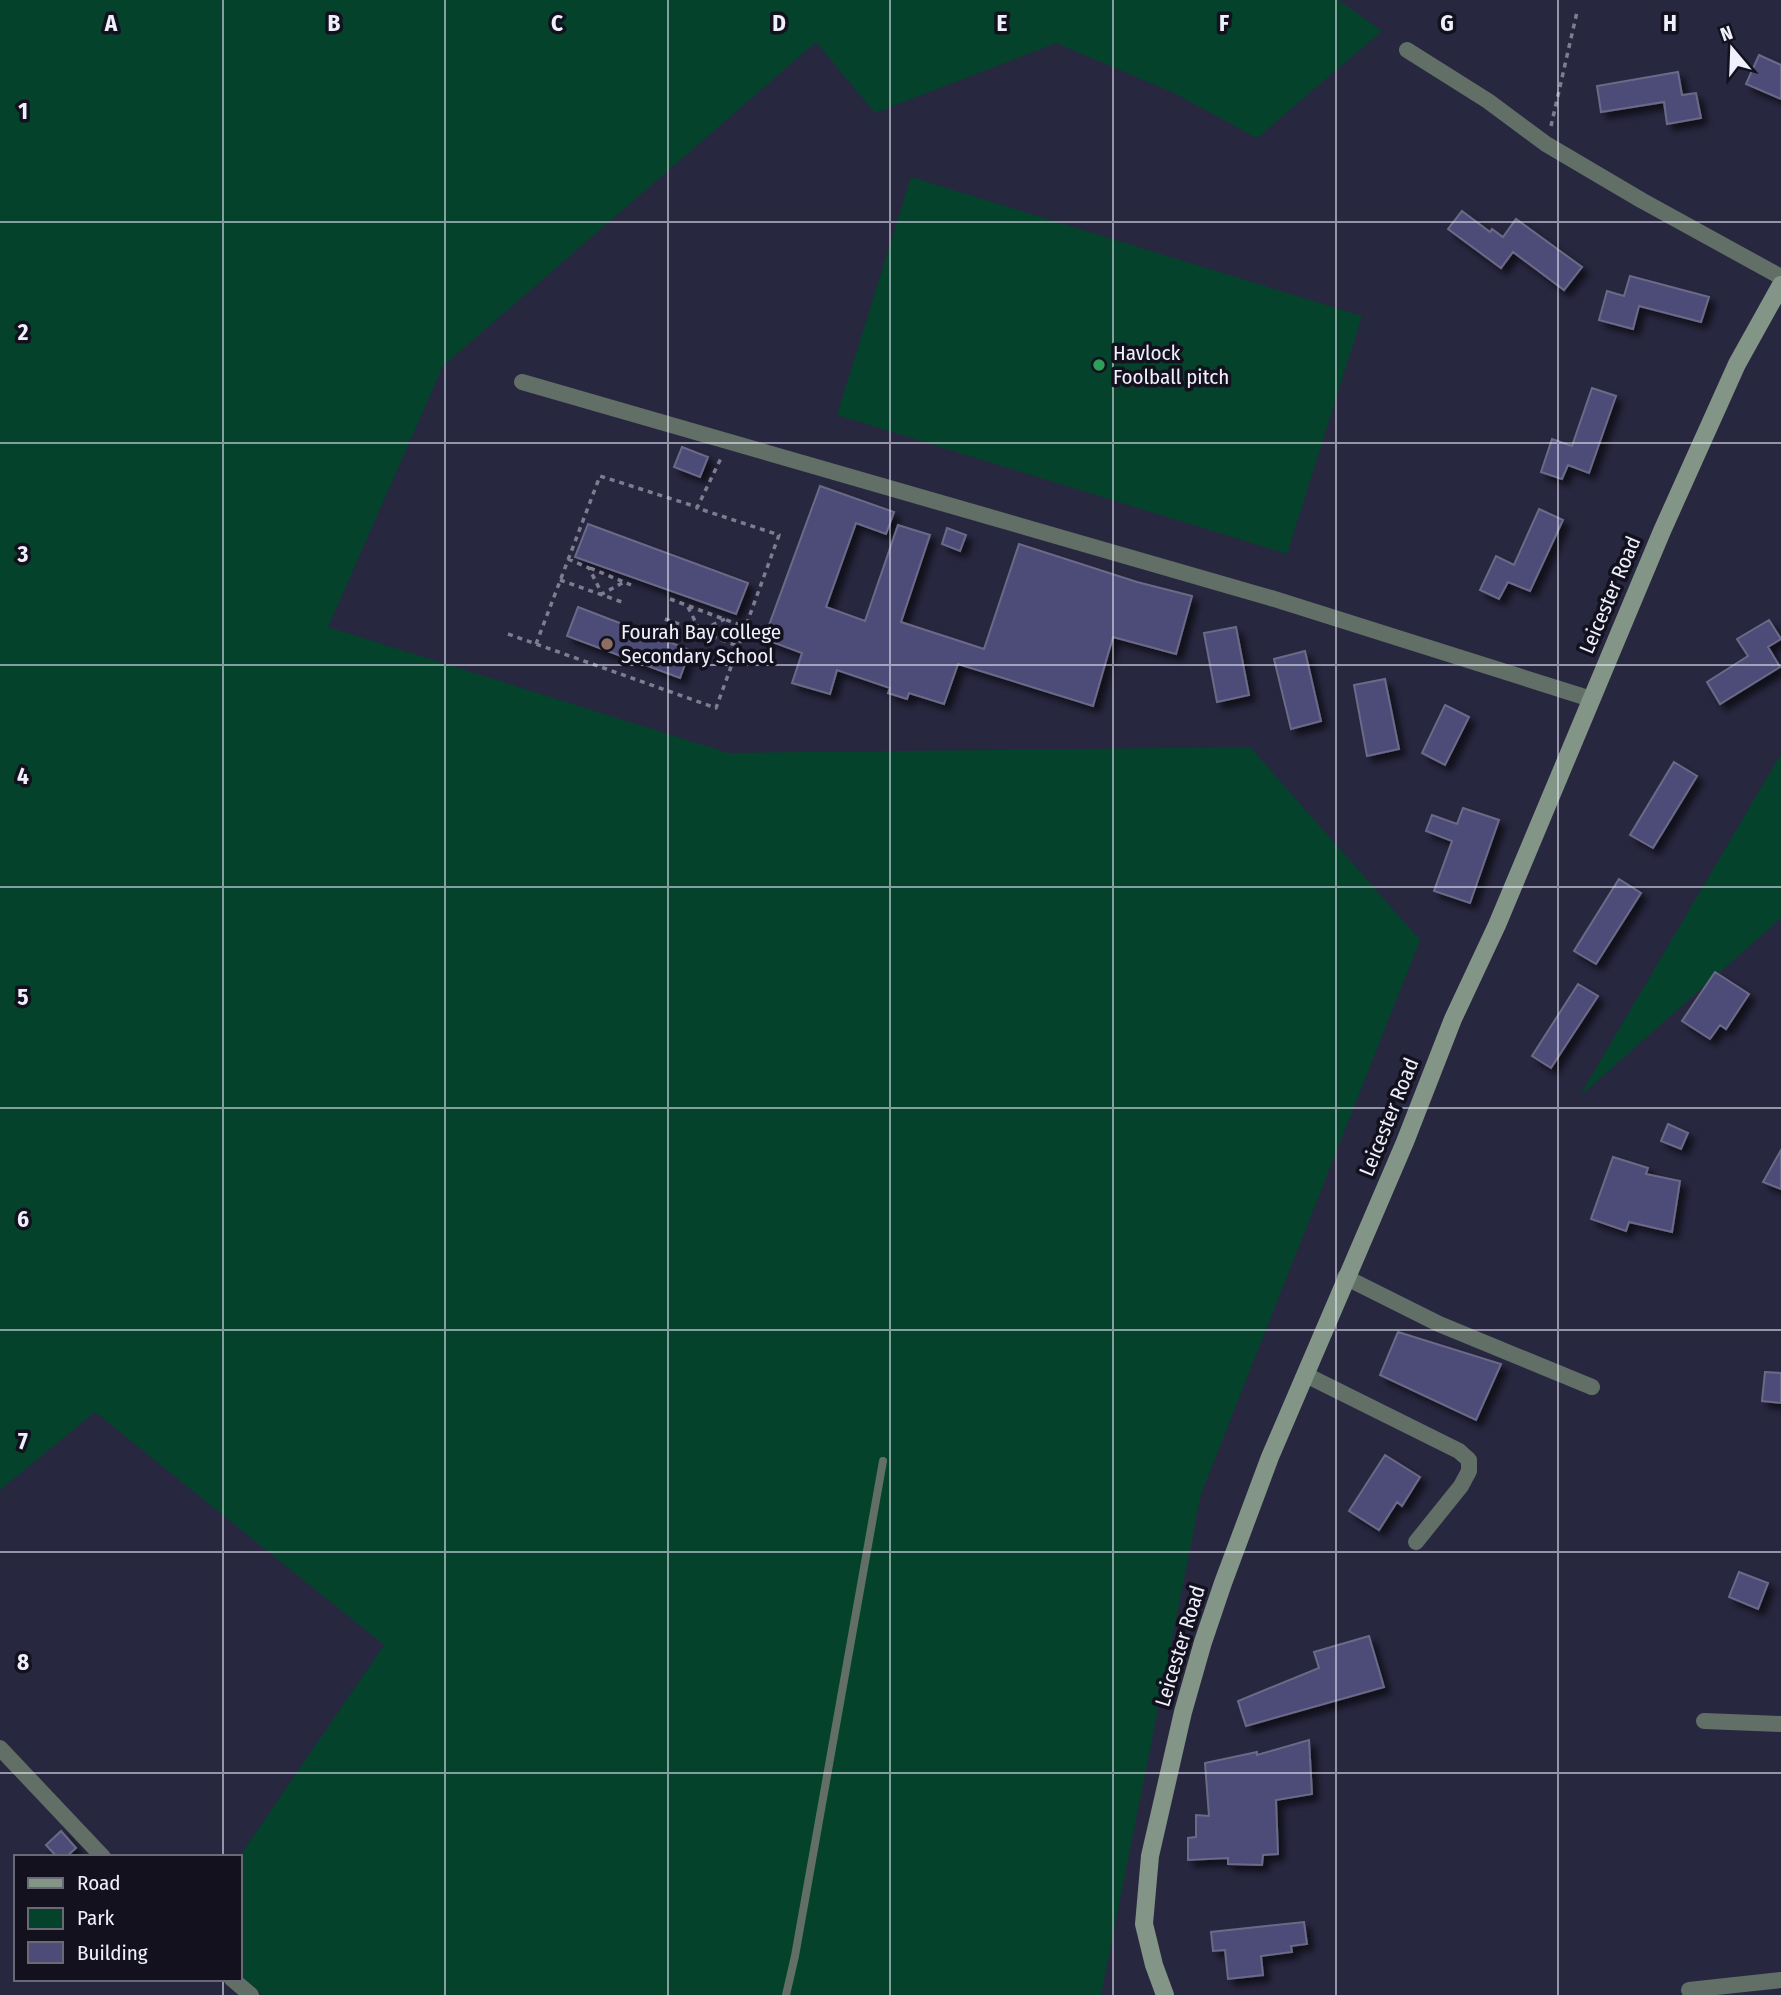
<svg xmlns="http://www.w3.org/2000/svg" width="1781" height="1995" font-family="'Fira Sans Condensed',sans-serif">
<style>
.green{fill:#04422c}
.building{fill:#4d4b77;stroke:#6b6b88;stroke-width:2;filter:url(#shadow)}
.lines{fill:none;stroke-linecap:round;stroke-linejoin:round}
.path{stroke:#7d7c91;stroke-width:3.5;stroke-dasharray:5 5;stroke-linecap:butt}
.lane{stroke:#626f66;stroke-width:8}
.street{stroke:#626f66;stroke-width:16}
.secondary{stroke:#829587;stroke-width:18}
.grid{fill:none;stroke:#efeffd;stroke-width:2;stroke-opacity:0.55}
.leisure-dot{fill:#2e9e5b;stroke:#12111d;stroke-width:2.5}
.education-dot{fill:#8d6e63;stroke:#12111d;stroke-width:2.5}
.labels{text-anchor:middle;stroke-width:7;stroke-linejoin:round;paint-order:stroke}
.poi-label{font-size:21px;fill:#efeffd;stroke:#12111d;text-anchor:start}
.street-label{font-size:21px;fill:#efeffd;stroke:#12111d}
.grid-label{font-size:23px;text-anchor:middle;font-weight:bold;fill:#efeffd;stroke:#12111d;stroke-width:7;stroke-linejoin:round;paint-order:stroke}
</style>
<defs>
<filter id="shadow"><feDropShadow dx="6" dy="6" stdDeviation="3.5" flood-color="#0009"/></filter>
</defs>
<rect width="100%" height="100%" fill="#282740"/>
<path class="green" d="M0,0H1338L1382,31L1257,138L1174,93L1056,43L875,113L816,42L443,366L328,627L728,753L1250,747L1420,940L1201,1494L1101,1995H263L240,1978L239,1857L384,1645L95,1412L0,1490Z
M911,177L1362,316L1287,554L837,415Z
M1781,754V918L1579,1097Z"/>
<path class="building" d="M1759,55L1781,65V99L1746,84Z
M1678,72L1682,95L1696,93L1701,118L1667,124L1664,102L1601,112L1597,86Z
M1462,211L1490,232L1492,229L1503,237L1516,219L1582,267L1564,290L1513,252L1501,268L1448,229Z
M1630,276L1709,297L1701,322L1639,306L1633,329L1599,320L1607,291L1624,296Z
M1592,388L1616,396L1589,473L1568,465L1562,479L1541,472L1552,439L1572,446Z
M682,447L708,457L700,477L674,467Z
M820,486L894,512L886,534L856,523L826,607L865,621L898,525L930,535L901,622L984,649L1019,544L1137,582L1192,596L1176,654L1113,637L1093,706L958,664L944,704L909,693L907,699L888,693L890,688L837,670L830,694L792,683L802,653L764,639Z
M1539,509L1563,520L1530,591L1508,582L1499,599L1480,590L1496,556L1514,565Z
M588,524L748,583L736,614L575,557Z
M947,528L966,535L960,551L942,544Z
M578,607L690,650L680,678L567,636Z
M1769,620L1781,639L1768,647L1780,667L1720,704L1707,682L1748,656L1737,639Z
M1236,627L1249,695L1217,702L1204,633Z
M1305,651L1321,721L1291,729L1274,659Z
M1385,679L1399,749L1367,756L1354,685Z
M1445,705L1469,717L1445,765L1422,753Z
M1674,762L1697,776L1653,848L1630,835Z
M1463,808L1499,820L1470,903L1434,891L1452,841L1426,831L1432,815L1457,824Z
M1619,879L1641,893L1596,964L1574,951Z
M1715,972L1749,994L1726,1029L1720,1025L1710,1039L1682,1021Z
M1578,984L1598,996L1551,1068L1532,1056Z
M1668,1124L1688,1133L1681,1149L1661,1141Z
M1781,1150V1189L1763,1182Z
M1613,1157L1648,1168L1646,1174L1680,1181L1672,1232L1629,1222L1626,1231L1591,1219Z
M1398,1332L1501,1364L1476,1420L1380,1375Z
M1765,1372L1781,1373V1403L1762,1401Z
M1385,1455L1420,1477L1402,1506L1397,1502L1379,1530L1349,1511Z
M1739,1572L1768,1583L1758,1609L1729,1597Z
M1369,1636L1384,1687L1246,1726L1238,1701L1319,1668L1314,1652Z
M1309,1740L1312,1794L1276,1800L1278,1854L1263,1855L1262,1865L1228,1864V1858L1188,1860V1838L1196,1837V1815L1209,1816L1205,1763L1257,1752V1755Z
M61,1831L76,1848L66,1857H57L46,1845Z
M1304,1922L1307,1944L1291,1946L1292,1952L1261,1956L1263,1975L1228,1979L1225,1950L1213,1951L1211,1932Z"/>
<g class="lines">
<path class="path" d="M1551,126L1577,12
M568,559L589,568L602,594L624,582L631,585
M590,568L624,582
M560,580L622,602
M670,599L745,627
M688,607L700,631L725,619
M665,619L738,646
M508,634L716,708L779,535L697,508L722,456
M536,644L600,476L697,507"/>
<path class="lane" d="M786,1995L795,1956L883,1461"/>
<path class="street" d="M1407,50L1488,101L1546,144L1641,200L1781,277
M522,382L1271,598L1591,699
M1345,1277L1439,1324L1592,1387
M1306,1375L1459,1451L1469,1460V1471L1461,1486L1416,1542
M1704,1721L1781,1724
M0,1748L103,1857
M232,1979L251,1995
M1689,1990L1781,1980"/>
<path class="secondary" d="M1165,1995L1154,1965L1144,1924L1150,1856L1183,1712L1203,1642L1223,1583L1270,1457L1405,1142L1453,1019L1497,925L1662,531L1737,364L1781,285"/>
</g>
<path class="grid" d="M223,0V1857M445,0V1995M668,0V1995M890,0V1995M1113,0V1995M1336,0V1995M1558,0V1995M0,222H1781M0,443H1781M0,665H1781M0,887H1781M0,1108H1781M0,1330H1781M0,1552H1781M0,1773H1781M223,1979V1995"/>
<circle class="leisure-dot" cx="1099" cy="365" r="7"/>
<circle class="education-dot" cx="607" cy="644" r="7"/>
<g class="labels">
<g class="poi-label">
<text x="1113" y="360">Havlock<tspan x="1113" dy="24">Foolball pitch</tspan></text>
<text x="621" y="639">Fourah Bay college<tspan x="621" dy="24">Secondary School</tspan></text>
</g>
<g class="street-label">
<text transform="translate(1610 595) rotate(-67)" y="7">Leicester Road</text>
<text transform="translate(1389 1117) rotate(-68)" y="7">Leicester Road</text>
<text transform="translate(1180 1646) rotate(-73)" y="7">Leicester Road</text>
</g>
</g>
<g class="grid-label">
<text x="111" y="31">A</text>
<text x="334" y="31">B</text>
<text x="557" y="31">C</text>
<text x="779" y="31">D</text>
<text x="1002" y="31">E</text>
<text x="1224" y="31">F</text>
<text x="1447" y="31">G</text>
<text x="1670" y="31">H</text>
<text x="23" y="119">1</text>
<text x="23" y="340">2</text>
<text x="23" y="562">3</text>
<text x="23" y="784">4</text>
<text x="23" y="1005">5</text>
<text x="23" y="1227">6</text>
<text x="23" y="1449">7</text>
<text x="23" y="1670">8</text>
</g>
<rect x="14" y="1855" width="228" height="126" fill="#12111d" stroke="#6a6a77" stroke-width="2"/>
<rect x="28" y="1878" width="35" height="10" fill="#829587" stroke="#6a6a77" stroke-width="2"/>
<text x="77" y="1890" font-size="21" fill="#efeffd">Road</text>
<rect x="28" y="1908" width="35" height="21" fill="#04422c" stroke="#6a6a77" stroke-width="2"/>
<text x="77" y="1925" font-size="21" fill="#efeffd">Park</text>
<rect x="28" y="1942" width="35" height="21" fill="#4d4b77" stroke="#6a6a77" stroke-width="2"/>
<text x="77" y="1960" font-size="21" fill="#efeffd">Building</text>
<g transform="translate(1732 49) rotate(341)" stroke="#12111d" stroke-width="5" paint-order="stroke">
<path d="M0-5L12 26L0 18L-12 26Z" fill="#efeffd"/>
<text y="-10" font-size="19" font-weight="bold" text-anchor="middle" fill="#efeffd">N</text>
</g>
</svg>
